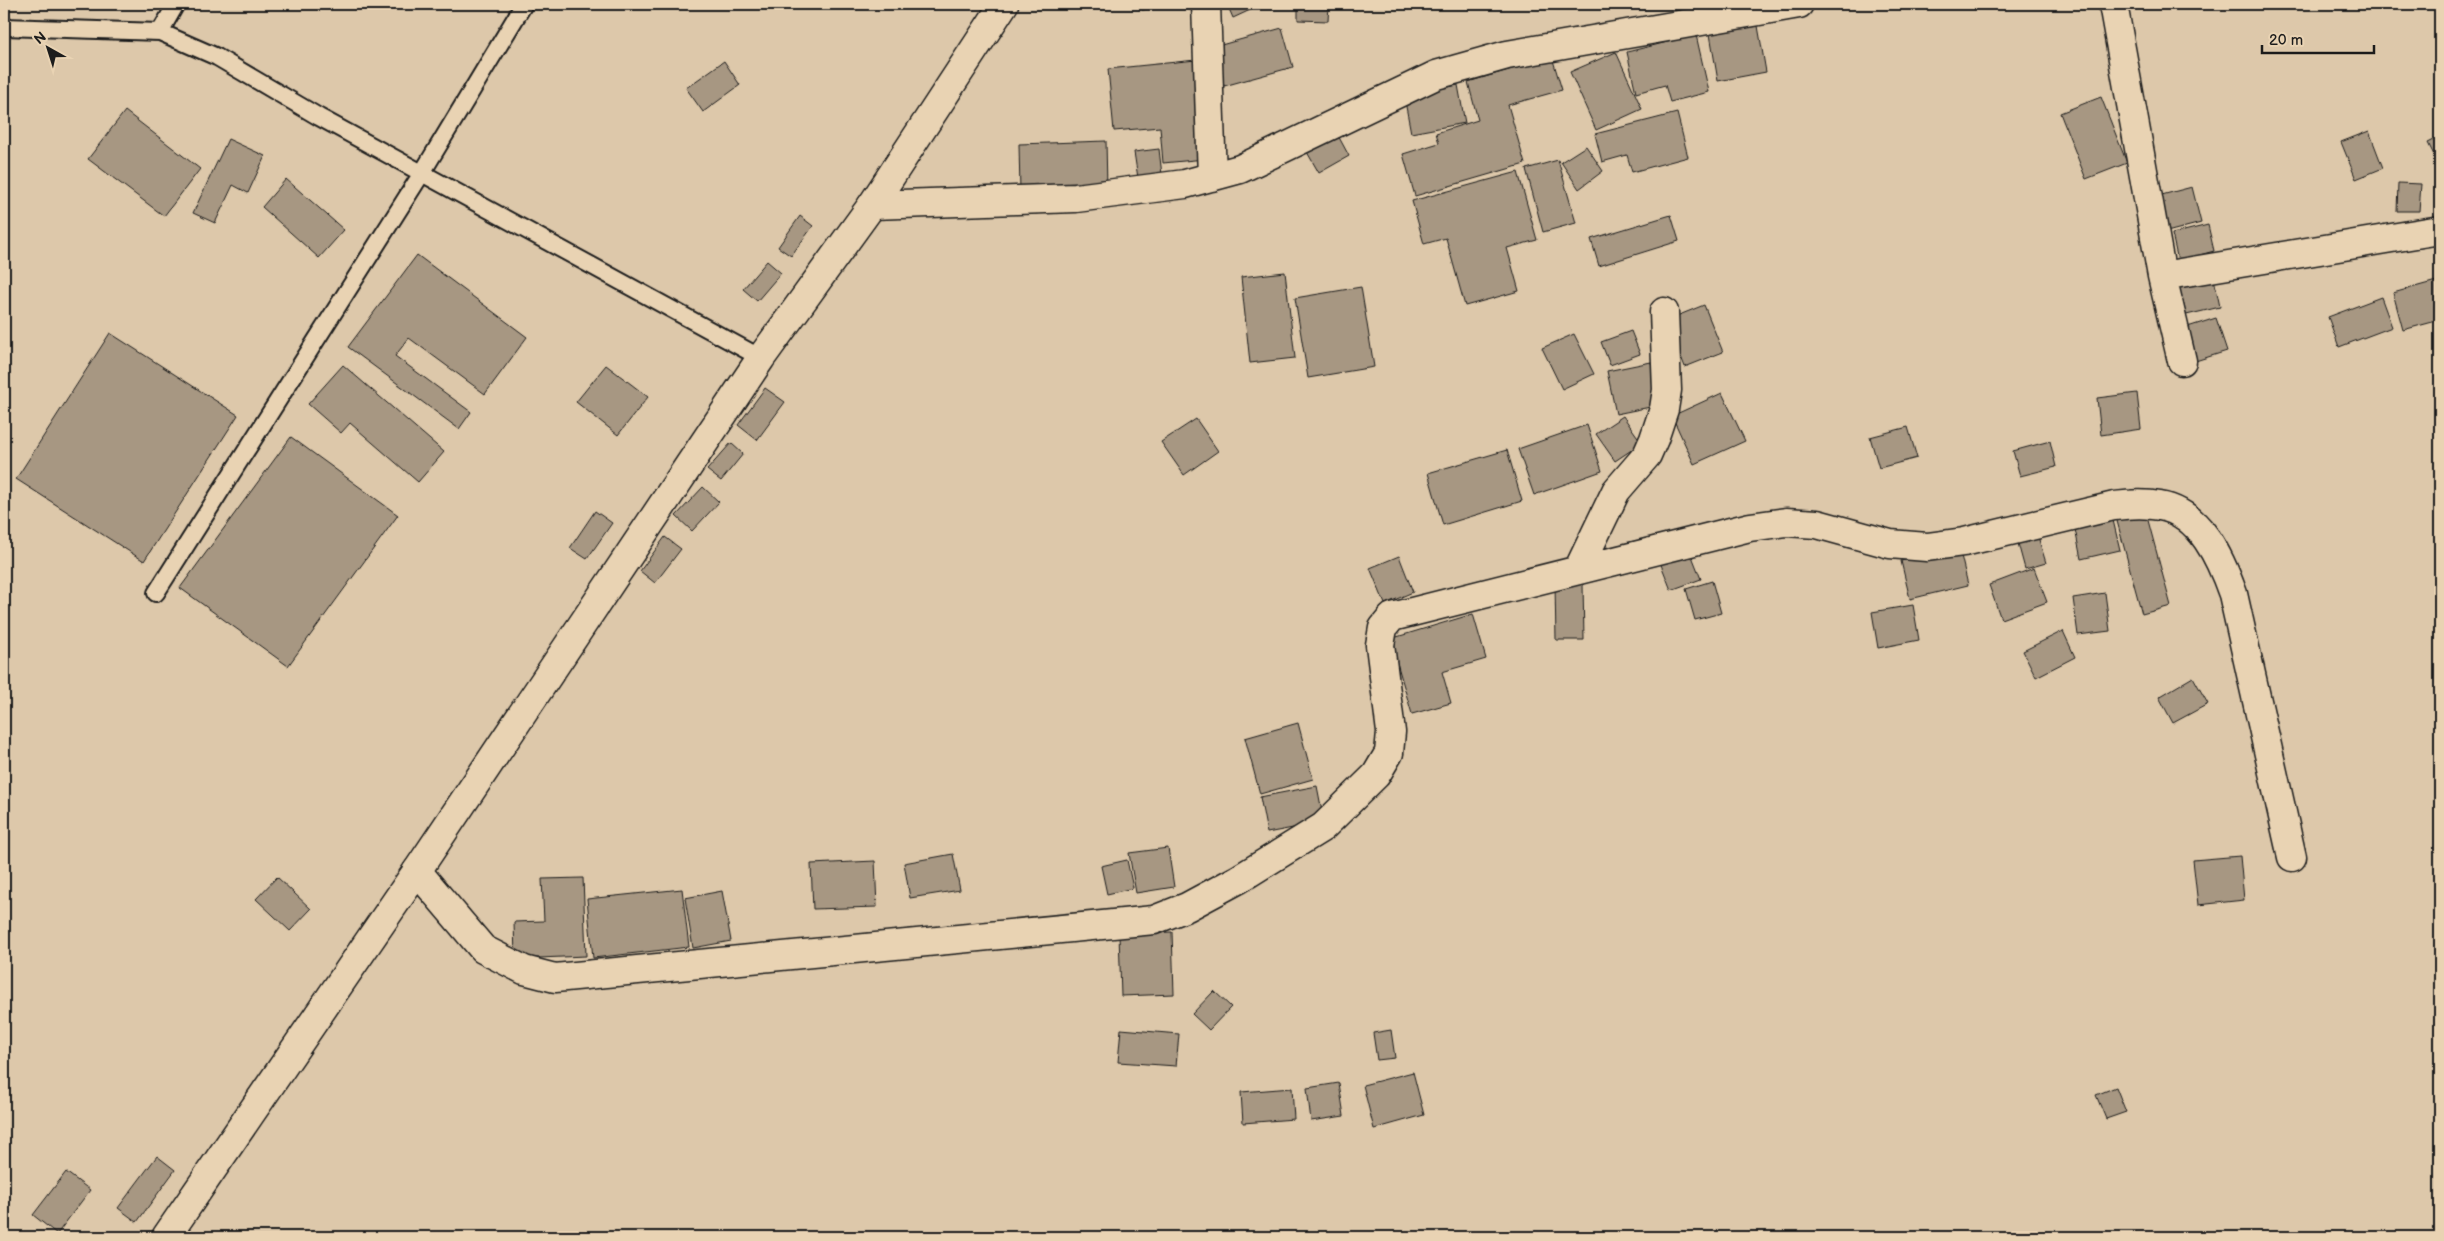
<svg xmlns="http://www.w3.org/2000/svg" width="2444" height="1241" font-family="'Balsamiq Sans',sans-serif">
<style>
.building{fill:#a79782;stroke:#1c1c1c}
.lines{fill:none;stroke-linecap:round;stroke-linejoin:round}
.service-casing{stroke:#1c1c1c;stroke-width:20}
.minor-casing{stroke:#1c1c1c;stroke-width:31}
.trunk-casing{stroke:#1c1c1c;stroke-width:31}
.service{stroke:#e9d3b3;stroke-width:16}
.minor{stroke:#e9d3b3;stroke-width:28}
.trunk{stroke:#e9d3b3;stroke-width:28}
</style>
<rect width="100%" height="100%" fill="#ddc8aa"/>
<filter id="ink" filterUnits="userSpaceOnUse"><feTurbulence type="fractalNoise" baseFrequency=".02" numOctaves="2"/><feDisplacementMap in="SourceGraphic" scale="10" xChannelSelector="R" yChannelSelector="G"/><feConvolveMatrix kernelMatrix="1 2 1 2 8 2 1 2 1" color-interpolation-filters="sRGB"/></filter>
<g filter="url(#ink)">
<path class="building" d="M1142,4H1184L1142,10Z
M1227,4H1260L1261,5L1233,18Z
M1298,4H1329L1328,21L1298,20Z
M1758,26L1766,72L1718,81L1710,34Z
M1282,28L1293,67L1224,86L1214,47Z
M1696,35L1709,92L1670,102L1665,85L1636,93L1627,52Z
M1616,52L1642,109L1596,130L1570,72Z
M1552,57L1562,90L1508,105L1525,164L1415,196L1403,154L1439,143L1436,133L1478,120L1468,82Z
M1196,60L1205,159L1163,163L1160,127L1114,131L1108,69Z
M724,61L740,85L703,112L686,88Z
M1458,85L1465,123L1411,133L1404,96Z
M2101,97L2127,163L2086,179L2060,113Z
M125,111L200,169L164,216L88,159Z
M1677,113L1688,157L1632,172L1627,155L1602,162L1595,134Z
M1334,128L1349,156L1319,173L1303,145Z
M2369,131L2383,168L2356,179L2341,142Z
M2440,137V167L2428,143Z
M228,139L265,156L248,193L233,185L215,223L193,213Z
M1106,141L1107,188L1020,192L1019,144Z
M1586,146L1603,171L1579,189L1561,162Z
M1159,149L1162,175L1138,178L1134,152Z
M1558,160L1576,223L1543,232L1526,169Z
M1518,172L1537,240L1507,248L1519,291L1465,306L1446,238L1424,244L1412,201Z
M286,179L344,230L319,258L262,207Z
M2398,183L2421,184L2419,211H2397Z
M2192,187L2201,223L2163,233L2154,197Z
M1671,215L1679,241L1599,266L1591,239Z
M800,216L813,226L791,256L778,247Z
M2208,225L2214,251L2178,261L2172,234Z
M417,255L527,337L485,394L409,338L395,356L471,412L459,429L348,347Z
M767,261L781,273L757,301L743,289Z
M2212,269L2220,307L2178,317L2170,279Z
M1285,272L1295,358L1250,363L1241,277Z
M2440,280V320L2403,330L2393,293Z
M1361,287L1374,367L1308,378L1295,298Z
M2381,297L2392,327L2339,347L2328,317Z
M1704,305L1723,352L1685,367L1667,320Z
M2216,318L2227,351L2186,364L2175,331Z
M1631,331L1640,354L1610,365L1601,342Z
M110,333L238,415L144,561L16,479Z
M1574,334L1594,374L1562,389L1542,348Z
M1651,362L1660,405L1616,414L1607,371Z
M343,365L444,452L418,482L350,423L341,433L308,404Z
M606,365L648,397L618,435L576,402Z
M765,388L785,402L757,440L738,425Z
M1722,393L1745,441L1694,464L1672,416Z
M2137,393L2141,429L2101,435L2097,398Z
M1623,416L1642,443L1615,461L1596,434Z
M1196,419L1218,451L1184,475L1161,442Z
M1587,425L1602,471L1534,495L1518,449Z
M1908,427L1917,458L1879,468L1870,437Z
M291,437L398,515L288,666L180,588Z
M2050,441L2056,467L2020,476L2013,451Z
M731,443L743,454L721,481L707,470Z
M1507,450L1522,501L1443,525L1428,473Z
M703,487L719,502L692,531L676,516Z
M595,511L612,523L587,559L570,548Z
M2146,513L2171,606L2142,614L2117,521Z
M2112,516L2120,550L2081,559L2074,524Z
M2036,530L2046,563L2025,569L2016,536Z
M665,537L681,549L655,583L640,571Z
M1959,547L1968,585L1910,599L1901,561Z
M1690,551L1701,579L1671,590L1660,562Z
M1399,556L1413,592L1385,604L1370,568Z
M2034,568L2047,602L2001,619L1989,585Z
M1712,581L1721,613L1695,620L1686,589Z
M1583,584L1584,640H1556L1555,585Z
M2105,593L2110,631L2078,635L2073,598Z
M1913,605L1919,640L1878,648L1872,612Z
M1473,614L1486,659L1442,672L1451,703L1412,714L1390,639Z
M2063,631L2075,657L2036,677L2023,651Z
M2193,677L2208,704L2173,723L2159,697Z
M1298,723L1313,779L1260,794L1245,738Z
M1317,786L1324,822L1267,833L1260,797Z
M1168,848L1174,887L1136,893L1129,853Z
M953,854L960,890L910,898L904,863Z
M2240,856L2244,900L2198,905L2193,860Z
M1127,860L1133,888L1107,894L1101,866Z
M875,861L877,907L813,909L811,864Z
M277,877L311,909L290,931L256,899Z
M583,878L586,956L515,959L514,922L544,921L542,879Z
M682,889L689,947L593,958L587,899Z
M722,891L731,941L693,948L685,898Z
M1172,932L1174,994L1121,996L1119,934Z
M1214,991L1231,1007L1209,1030L1192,1014Z
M1121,1029L1179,1034L1176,1066L1118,1062Z
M1391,1030L1395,1058L1377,1060L1373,1033Z
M1413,1072L1424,1115L1374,1129L1363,1085Z
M1339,1083L1344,1116L1311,1121L1307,1088Z
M2116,1087L2126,1112L2106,1119L2096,1095Z
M1292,1088L1294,1119L1243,1123L1241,1092Z
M157,1156L175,1170L137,1222L118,1208Z
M66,1172L90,1190L57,1234L33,1215Z"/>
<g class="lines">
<defs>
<path id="service" d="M4,27L160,32L217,57L319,117L761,358
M160,32L176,4
M156,593L422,173L524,4"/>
<path id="minor" d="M1206,4L1212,177
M2113,4L2162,276L2182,361
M872,205L1076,198L1185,184L1240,169L1436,75L1507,55L1799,4
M2162,276L2440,230
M1578,570L1616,491L1647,455L1654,439L1664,409L1667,390L1664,312
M417,871L483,949L524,970L555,978L1154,920L1187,907L1239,879L1323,827L1376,775L1389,753L1391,732L1380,645L1383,628L1392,617L1750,527L1786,522L1817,524L1890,544L1927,547L1964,542L2114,506C2129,504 2145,503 2160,506C2201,513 2221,560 2233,594L2292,857"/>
<path id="trunk" d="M166,1237L417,871L761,358L872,205L1004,4"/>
</defs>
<use href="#service" class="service-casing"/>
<use href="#minor" class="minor-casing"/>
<use href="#trunk" class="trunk-casing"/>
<use href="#service" class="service"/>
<use href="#minor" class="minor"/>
<use href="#trunk" class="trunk"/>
</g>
</g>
<rect width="2444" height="1241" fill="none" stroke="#e9d3b3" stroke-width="20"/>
<rect x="10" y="10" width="2424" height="1221" fill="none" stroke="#1c1c1c" stroke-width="2" filter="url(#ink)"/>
<g transform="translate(48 48) rotate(321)" stroke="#e9d3b3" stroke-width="4" paint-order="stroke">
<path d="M0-4L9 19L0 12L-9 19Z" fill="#1c1c1c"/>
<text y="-8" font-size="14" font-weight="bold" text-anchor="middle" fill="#1c1c1c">N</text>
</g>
<path d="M2262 45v8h112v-8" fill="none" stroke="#1c1c1c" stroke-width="2.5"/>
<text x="2269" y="45" font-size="15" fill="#1c1c1c" stroke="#e9d3b3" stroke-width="4" paint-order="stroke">20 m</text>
</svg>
